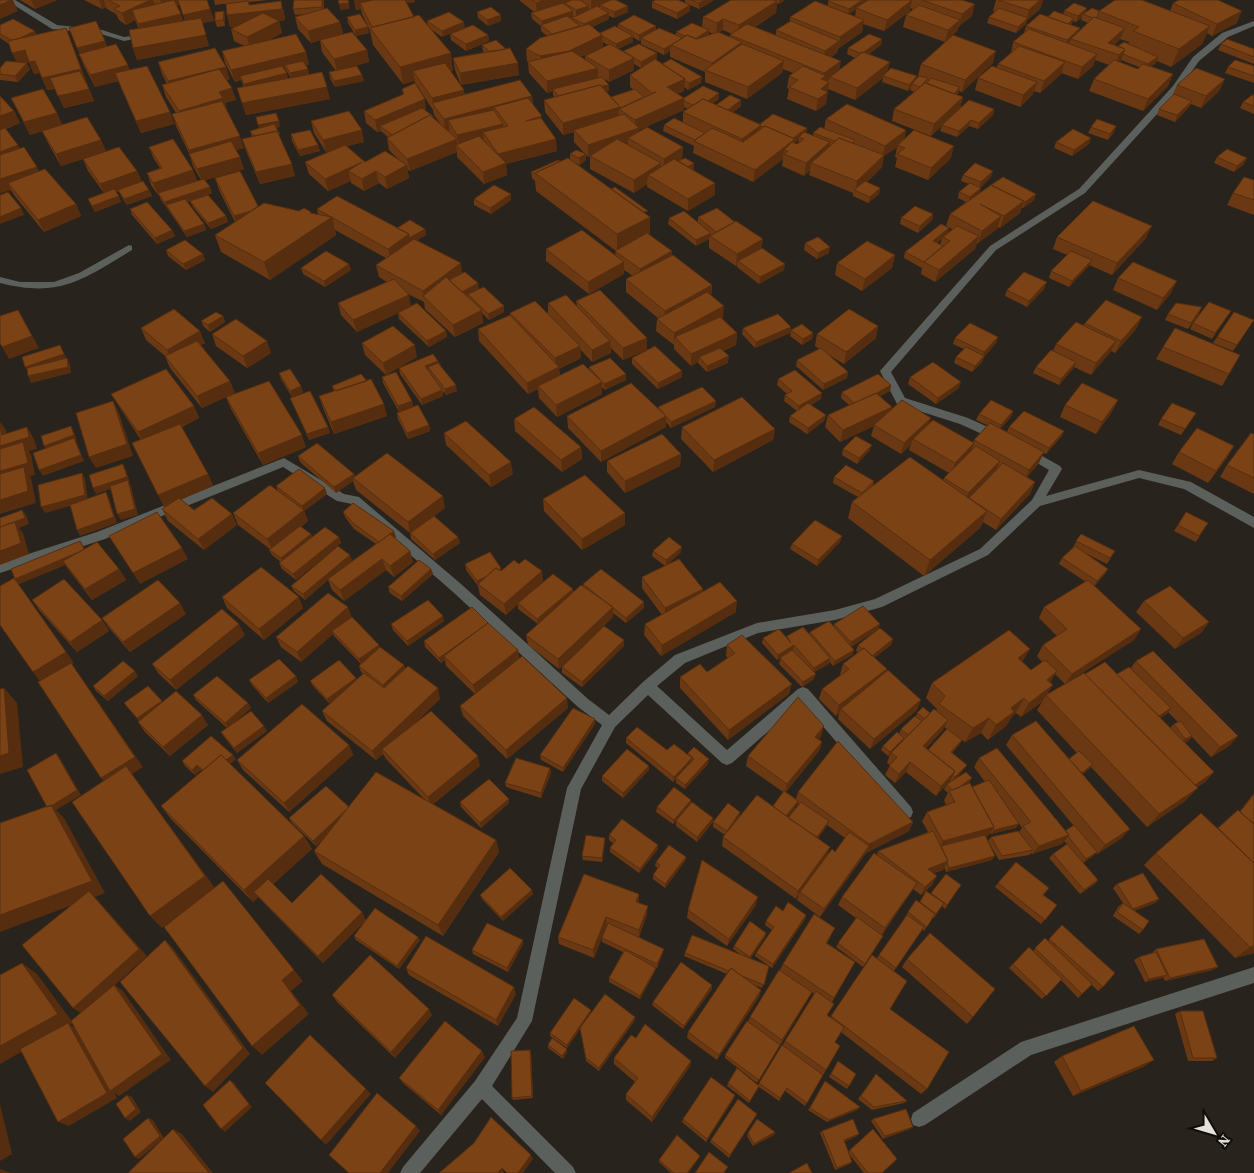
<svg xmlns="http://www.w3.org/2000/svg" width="1254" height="1173" font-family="'Source Serif 4',serif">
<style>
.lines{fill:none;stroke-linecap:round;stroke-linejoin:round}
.minor{fill:#5c605c;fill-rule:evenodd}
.wall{fill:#6a3913;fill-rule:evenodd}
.shaded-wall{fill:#562e0f}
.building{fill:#7b4216;stroke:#562e0f}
</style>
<rect width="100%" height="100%" fill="#28231c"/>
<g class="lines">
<path class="minor" d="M6,0H15L57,25L102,30L124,37L146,34L150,36L124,41L101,34L52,29Z
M1254,21V26L1228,37L1199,61L1179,90L1085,193L996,250L891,372L905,398L968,418L1001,433L1003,436L1001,439H993L960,424L897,404L880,371L990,246L1079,189L1173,86L1193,57L1222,33Z
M129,245L132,246V250C83,280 59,298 0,283V277L20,282H54L79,273Z
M1026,447L1060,466L1062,469L1046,496L1139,470L1191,482L1254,517V528L1184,489L1139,478L1040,506L988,555L882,607L835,620L758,633L685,663L657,686L727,750L798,689L803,687L808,689L911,807L913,812L911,817L906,819L901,817L802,702L732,763L727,765L722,763L648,695L615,727L581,789L532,1021L492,1086L573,1167L576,1173H555L482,1099L420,1173H400L403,1167L475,1081L517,1018L567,788L602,725L578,707L453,592L352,504L337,501L283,467L105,539L0,573V563L97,532L284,458L344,494L359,497L461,584L588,699L609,715L643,682L675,655L757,623L835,610L875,599L980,549L1032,500L1049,470L1022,454L1020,451Z
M1254,967V983L1031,1055L925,1125L919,1127L913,1125L911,1119L913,1113L1021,1042Z"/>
</g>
<path class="wall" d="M20,0H57L35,9Z
M84,0H207L214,21L202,23L209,46L137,60L133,48L139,29L135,20L126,25L119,20L116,14L107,9L106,7L102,9ZM180,4L185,20L183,21L177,6Z
M214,0H268L249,2L250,5L281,1L284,13L285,20L279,21L282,33L267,41L309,64L306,65L308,69L309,75L330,99L246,115L237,88L244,87L241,80L235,82L225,63L222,51L244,46L234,41L231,29L235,27H230L227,15L233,3L215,5ZM285,70H286L291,78L288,79Z
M294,0H324V9L340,22L343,34L367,50L369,62L351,67L362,75L364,81L335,87L330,78L329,72L336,71L322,52L320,40L311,43L298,29L295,17L307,14L295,15L293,9Z
M354,0H415V2L406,3L414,17L428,26L427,21L449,12L442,37L429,28L453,71H451L465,94L532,96L533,105L542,119L557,151L506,164L507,175L484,184L457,157V152L410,171L407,169L409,178L387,189L379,183L364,191L351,183V181L328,191L309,174L305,162L332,150L326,152L314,133L311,121L364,142L347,146L365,162L400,161L389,150L387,138L388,137L382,132L381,131L377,132L366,123L364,111L403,95L402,89L442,126L434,115L433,110L415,83V81L403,84L373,45L370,31L362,14L361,9L356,10Z
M519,0H616L628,12L614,18L609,16V19L592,27L600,33L618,28V24L656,30L676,35V32L702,27L703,17L731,0H785L779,4L777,3L776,13L755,27L776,35V30L790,21V17L828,6V1L830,0H962L972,16L959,26L957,31L945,42L903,27L906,15L913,9L910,8V11L884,31L863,24L862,32L838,49L837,53L831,57L840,69L855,58L847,54L848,48L882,39L881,45L869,54L888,71L916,80L919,76H918L921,64L993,63L962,92L959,91L957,95L963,97L960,108L994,109L993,115L978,129L969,126L957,137L940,131L942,126L931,136L892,121L894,109L914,92L910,90L911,87L908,91L882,82L883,78L855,100L828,89L826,104L816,111L787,99L789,89L787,88L789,76L793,73L783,69L782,73L747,99L705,82V72L670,57V51L664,55L641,44V40L639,41L633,37V42L618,49L623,51L657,59L656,60L662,64L701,83L688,90L684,87V91L677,94L684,98L719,93V99L713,103L716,105L741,106L733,112L760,124L807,128L806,133L813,136V133L824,129L826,119L906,130L904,140L951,158L928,180L895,167L897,158L895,157L897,147L884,156L882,167L867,182L880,188L879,194L868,203L853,196V193L809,175L810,170L804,176L782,166L783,159L753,182L693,153L694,146L663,131L664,125L683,122V112L688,109L684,107V110L639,130V132L683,147L682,159L694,163V169L693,170L715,183V195L688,211L647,187V184L634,193L590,169V156H591L588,157L574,142V132L563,135L545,112L544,100L554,97L553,95V91L547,93L529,73L528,62L527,61L526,49L547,36L541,31V26L532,19L531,13L534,12ZM856,9L855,17L849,14ZM723,30L732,34L730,35V37L719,33ZM709,32L713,34L708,36ZM603,42L608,45L585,56V59L581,57L603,47ZM634,64L641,68L630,75V87L634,90L611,97L606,91H609V85L603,78L609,82L634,70ZM799,140L798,144H797L794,143Z
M685,0H714L699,9L690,5V11L677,19L652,8V2L685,3Z
M996,0H1043L1040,9L1027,20L1026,24L1016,33L987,23L989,17L995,12L993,11Z
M1173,3L1237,23L1212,36L1207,33L1202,44L1171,67L1157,61L1156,63L1151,66L1173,74L1168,86L1143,111L1089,91L1094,79L1109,65L1095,60L1093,66L1078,79L1061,73V74L1040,93L1034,91L1033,94L1020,107L975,90L978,78L997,67L998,64L1011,54L1013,42L1024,33L1026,26L1048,17L1063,14L1064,11L1086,12L1099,11H1170ZM1082,17L1081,20L1088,23L1079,31L1071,25L1073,21L1076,22ZM1120,39L1129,42L1128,44L1118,46L1114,45ZM1121,60L1139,67L1138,69L1119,62Z
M224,11L225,17V26L217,27L215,21Z
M477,12L501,21L488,26L478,18Z
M347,17L369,33L356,36L348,23Z
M0,25L35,31L36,35L66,28L86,81L94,101L64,108L55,89L47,90L40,73L34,74L29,62L26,63L30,69L18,82L0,80V68L17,62L9,44L0,38Z
M69,28L107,47L170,112L174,124L141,133L118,81L95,87L84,66L79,54H80Z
M450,34L488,35L489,41L466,51L451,40Z
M1221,44L1254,49V64L1218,50Z
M482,45L519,75L461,85L455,70L453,58L485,53L483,51Z
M158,62L230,79L226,80L236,100L225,103L227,110L244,148L236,150L244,169L205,180L212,193L208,195L226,216L228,222L211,229L193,207L190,201L206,195L187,202L204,224L206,230L187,237L169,211L167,208L161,200L159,195H158L151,185L147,173L160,168L154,159L149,147L197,181L201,180L193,166L189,153L176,126L172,114L176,113L166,97L162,85L167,84L162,74Z
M1254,66V83L1225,73L1228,67Z
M1225,79L1219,91L1201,108L1191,104L1189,107L1175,122L1157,115L1159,109L1172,96L1177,85Z
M1254,95V114L1240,108L1243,102Z
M0,96L14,111L20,123L6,129L20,149L39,172L76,204L81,216L44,232L14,195L11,190L0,193Z
M11,98L57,113L62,125L30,135Z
M1116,126L1114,132L1108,140L1088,133L1091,127Z
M280,127L276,128L295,176L260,184L246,151L242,139L252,137L250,131Z
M42,131L101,140L106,151L137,171L142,182L149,190L152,196L127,205L121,196L119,191L116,192L121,202L95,212L88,199L104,193L88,171L83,159L86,158L61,166L48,143Z
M291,134L318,145L320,151L300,156L292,141Z
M1056,142L1089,144L1072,156L1054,148Z
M570,154H586V160L580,165L574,162L650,217V235H649L672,256L712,285L711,296L723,318H722L737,333L736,345L723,351L728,363L707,372L698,363V362L691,366L674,349V345L656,331L657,319L658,318L626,292V279L633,276L624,270V274L589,294L546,261V249L615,255L616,251L536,191L535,181L532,178L531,172L560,161L570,159Z
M1217,157L1244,164L1234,172L1214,163Z
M963,175L991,177L980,188H981L979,193L1036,194L1034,200L1023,208H1021L1020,213L1000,228L998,227L997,229L978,243H977L975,249L935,282L921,274L922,268L904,258L905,252L949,228L948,233L952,229L946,226L950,214L966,202L958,198L959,192L969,184L961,181ZM942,239L940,245L937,243Z
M215,178L258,206L311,212L312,213L318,215L317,209L397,228L425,229L426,235L417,240L462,273L479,289L504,306V312L489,320L482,313L483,323L455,337L425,309L424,302L406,293L411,306L446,331L447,337L429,347L399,319L398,313L357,332L341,315L338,303L387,282L379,277L376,265L386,258L335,230L336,235L270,280L221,252L215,235L235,222L219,190Z
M1254,180V215L1227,205L1233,193Z
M511,194V200L491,214L474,205V199Z
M130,209L172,230L175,236L157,244L132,215Z
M933,214L932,220L918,233L900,224L901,218Z
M698,217L761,248L784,270L759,284L737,267V266H736L709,248V239L696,246L668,224L669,218L698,222Z
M1057,237L1146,238L1112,275L1089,265L1069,287L1049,278L1051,271L1067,255L1053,249Z
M805,243L829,253L817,259L804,250Z
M166,250L203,254L205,260L186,270L168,256Z
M895,255L892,268L862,291L835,275L837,263Z
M349,264L351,270L325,287L303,274L301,268Z
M1118,278L1171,293L1157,310L1113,290Z
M1044,289L1027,307L1005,296L1007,290Z
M576,301L647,338V350L623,360L611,348V353L592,362L580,349L581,358L559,369L560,375L589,369V367L626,380L605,390L602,387V394L557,417L539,398L538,389L528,394L479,341L478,329L510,316V313L548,315V303L577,306Z
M1231,311L1212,339L1190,329L1193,323Z
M1168,314H1199L1188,329L1165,320Z
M223,316L225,322L210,332L204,327L201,321Z
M1142,317L1136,329L1115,353L1111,351L1091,375L1074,367L1059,385L1033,373L1036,367L1053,351L1056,344L1083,326L1085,323Z
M1254,320L1233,351L1213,343L1217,337Z
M878,326L876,338L844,364L827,354L848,372L847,378L823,390L796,366L797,360L819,349L815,346L817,334Z
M791,327L790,333L755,348L742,334L743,328Z
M141,328L205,343L201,345L235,393L202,408L170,368L165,356L146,340Z
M791,330L813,333L812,339L802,345L790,336Z
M212,334L271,353L247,368L216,346Z
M998,337L996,343L984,357L982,362L972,372L954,363L956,357L964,349L953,344L955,338Z
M362,343L417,357L386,375L365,355Z
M1163,347L1240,355L1222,386L1156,359Z
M632,358L682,377L658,389L632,364Z
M438,361L457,391L446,395L443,391V396L422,405L400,374L399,368Z
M279,373L301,386L303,392L292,397L281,379Z
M382,377L412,401L413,407L429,425L430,431L408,439L398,419L397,413L399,412L383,383Z
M910,377L959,388L936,404L908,384Z
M778,379L821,399L811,405L826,415L824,421L807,434L789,422L790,416L797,411L784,401L785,395L787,394L777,385Z
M891,385L890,391L880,396L891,410L930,422L973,443L974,440L987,425L976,420L979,414L1013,411L1011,417L1000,429L1007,432L1009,427L1064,431L1061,437L1046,454L1043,453L1039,463L1027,477L1035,482L1030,494L996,530L983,522L980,528L924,576L848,518L852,502L858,497L833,483L834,477L874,481L873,485L943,480L949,473L909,450L911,445L901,454L871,436L874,426L840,442L825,427L828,415L849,405L841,398L842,392Z
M332,386L387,416L334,434L323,408L319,396L334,392Z
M111,394L194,406L199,418L182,427L208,474L213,486L181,499L194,510L237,525L204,550L168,521L162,509L169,505L164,507L141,440L118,405Z
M226,397L306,447L263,465L231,409Z
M290,398L328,427L330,433L309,440Z
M716,401L715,407L671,428L666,422V427L601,462L568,428L567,416L658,408Z
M1065,405L1112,412L1096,434L1060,417Z
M1196,413L1181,435L1158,425L1161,419Z
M514,419L581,447L582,459L562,472L515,431Z
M682,427L775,429L773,440L713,472L681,439Z
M444,433L513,474L491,487L446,445Z
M1254,434V494L1220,477L1227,465Z
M843,449L870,450L857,464L842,455Z
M1179,452L1227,458L1208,483L1172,464Z
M681,454L680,466L625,493L607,472V461Z
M298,456L354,474L355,476L445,508L427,521L458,537L460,543L435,560L411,539L410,533L356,490L353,481L336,493L300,462Z
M276,486L327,494L304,511L308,521L301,527L311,534L312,537H339L341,543L296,580L282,569L279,563L281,562L272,555L269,550L270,549L238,525L233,513L278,491Z
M543,499L625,513V525L582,550L544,511Z
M343,512L396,537L395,538L410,551L413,562L394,577L386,570L344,601L332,590L328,580L305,600L294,591L291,586L352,560L343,567L376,544L354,529L345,517Z
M1186,512L1208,523L1196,542L1174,531Z
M1081,534L1115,551L1107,564L1085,553L1108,569L1105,574L1094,586L1141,629L1134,640L1071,680L1085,674H1117L1130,669L1136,661L1238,736L1229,746L1211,757L1192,737L1188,741L1185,743L1214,772L1205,782L1197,787L1185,801L1147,827L1091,767L1083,774L1122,838L1097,854L1096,853L1093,856L1083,863L1098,880L1095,884L1080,894L1049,858L1053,854L1067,844L1064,841L1062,844L1032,854L1031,853L1029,855L999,860L989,843L992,860L946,872L944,867L943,870L934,873L932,885L921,895L913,889L882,935L863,967L836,947L856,918L838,905L842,897L877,855L878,851L928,832L922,821L927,812L946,805L944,800L948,793L944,789L947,784L951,781L950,780L936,796L906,772L895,783L885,775L890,765L887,763L890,754L888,756L881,750L883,746L899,734L901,729L916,716L917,713H930L936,711L937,709L926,698L932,683L1023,662L1031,670L1042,662L1037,656L1043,645L1057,636L1039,618L1044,607L1086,582L1059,564L1062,558L1074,547H1073ZM1055,674L1065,684L1048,694L1050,683ZM1042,702L1037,710L1077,753L1069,759L1012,735L1006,745L1074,826L1065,831L979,758L974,767L985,782L972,787L967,784L969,783L957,777L964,769L967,765L952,753L959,745L962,740L951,732L965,742L981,733L988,740L1006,726L1013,715L1016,713L1021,717ZM1168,712L1178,722L1174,724L1170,728L1160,718ZM944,727L947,729L928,750L926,748L943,730ZM1018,822L1022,828L1019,832L991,837L988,841L986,836L989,835L990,833L991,834L1016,828Z
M842,536L840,542L817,566L790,549L792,544Z
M80,541L84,549L119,569L126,580L92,600L65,565L19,584L15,579Z
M653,551L681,552L667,565L703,589V592L736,612L661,656L644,635L645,624L662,615L642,588V577L665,566L652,556Z
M465,564L502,570L519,564L542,571L543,582L534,590L573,592L583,586V584L644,608L626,623L613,613V617L559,669L528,645L526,635L538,624L518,609V604L506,615L480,595L478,586L466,570Z
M431,569L433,574L402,601L390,593L388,587Z
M222,597L303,608L264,640L227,608Z
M32,600L102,620L109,631L77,652L40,611Z
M1144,601L1209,622L1201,633L1175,649L1136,612Z
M186,614L130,652L109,628L102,618Z
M352,617L380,647L404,665L405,669L440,699L413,725L480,766L433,804L496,840L499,852L443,936L322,864L314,851L328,834L316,846L292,823L289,818L349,807L424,799L386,759L383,754L376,760L327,721L322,711L330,704L313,686L310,681L356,678L357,680L363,674L361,672L359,666L363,662L361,664L334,636L333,634L301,662L281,647L276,637Z
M444,621L408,646L393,630L391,624Z
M488,624L518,650L519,659L568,708L507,759L463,716L460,706L475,694L446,666L445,660L441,663L425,647L424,641Z
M834,624L878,630L893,639L891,645L874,658L887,669L886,673L917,710L870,749L838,719L839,713L836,716L819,699L822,689L841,675L840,674L843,664L858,652L856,651L858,645L877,630L851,647L854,650L852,655L833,666L829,661V664L814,672V679L802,687L779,664L781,658L777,660L762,643L763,638H786L787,636L809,634L810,632L833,627Z
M245,635L176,690L159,674L152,664Z
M624,640V646L582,687L562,673V667Z
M727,645L789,694L728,740L680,688V677L707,672L728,658L726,656Z
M138,676L108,701L96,691L93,686Z
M296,676L298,682L268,703L252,685L249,680Z
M193,695L251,708L229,727L267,731L237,753L224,737L221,732L227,728L196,700Z
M163,702L208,725L170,756L145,732L138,722L139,721L124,703Z
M595,724L563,772L541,760L540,755Z
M821,736L819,739L822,742L819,751L786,792L796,799L798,792L913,822L909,831L866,853L820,917L797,900L799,895L796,899L722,846L723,837L725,835L713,827V822L740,812V816L773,806L783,792L746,766L748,756ZM798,803L799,804L788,818V817L797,805ZM827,825L845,838L835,852L827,855L830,847L818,838Z
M626,738L667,750L687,755L688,753L708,764L685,789L676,783V779L673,782L626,743Z
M349,745L353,755L289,812L243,770L237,760Z
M236,759L230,764L304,836L312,849L273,884L292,903L366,920L418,937L420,940L399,969L356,940L354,936L364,922L323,963L258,897L253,902L171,819L161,806L202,771L201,770L195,775L185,766L182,761Z
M649,766V770L623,798L602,781V776Z
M550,768L551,773L541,798L506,787L505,783Z
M1254,793V953L1235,958L1144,865L1156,853L1218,828L1240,811Z
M691,800V804L713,818V822L697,842L676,826V821L673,824L656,812L657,807Z
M460,802L509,803L481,828L461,807Z
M609,835L658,849L639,873L610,852V848L613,843L609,840Z
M605,838V842L602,862L583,860L582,856Z
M686,857L685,861L665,888L653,879V875L658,868L655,866L656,862Z
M946,874L961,885L945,909L942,906L934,918L933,917L924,931L922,929L894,971L890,1009L927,1089L921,1094L841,1032L835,1042L840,1046L805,1106L785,1091L779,1101L759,1087L749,1103L727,1086L728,1083L758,1085L814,994L812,992L808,999L757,1083L725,1058V1055L748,1022L750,1017L780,970L783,964L831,936L827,943L855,962L832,1002L830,1010L827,1015L830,1018L872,955L877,958L906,916L908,912L919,903L926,891L931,894Z
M998,883L1043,895L1057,905L1041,924L995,887Z
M1117,884L1159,899L1155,903L1134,911L1143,930L1139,934L1113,916L1118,907L1123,903L1113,888Z
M533,894L503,921L482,899L480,895Z
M638,903L647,914L639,937L663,952L657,968L651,965L655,971L640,999L609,982V978L623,952L602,942V938L607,925L594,958L559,944L558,937Z
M756,905L727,946L687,918L688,910Z
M783,911L806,915L805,919L772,968L769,966L762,988L755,985L761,990L759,997L717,1060L687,1038L688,1032L727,974L684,956L685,953L740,954L733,949L734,946L766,933L765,937L750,958L769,966L755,956L756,953L772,930L765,925L766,921Z
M1062,925L1103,987L1098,991L1092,985L1078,998L1061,980L1042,999L1009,968L1029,947L1033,951L1045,938L1048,941Z
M523,944L508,972L473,954L472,950Z
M1156,949L1213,970L1165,981L1163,977L1162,978L1145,982L1134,960L1139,957L1152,954V953Z
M907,959L973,1017L967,1024L902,967Z
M406,968L516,994L498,1026L409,975Z
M712,989L683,1029L652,1005L653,1002Z
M332,995L432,1015L395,1058L337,1002Z
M591,1010V1013L635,1020L599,1071L586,1061L580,1029L567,1048L550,1036V1033Z
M1180,1011L1217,1058L1212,1061H1188L1175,1014Z
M636,1038L691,1061L690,1066L652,1122L626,1100V1094L635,1082L614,1064V1058Z
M548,1045L567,1049V1052L563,1059L548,1048Z
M530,1050L531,1053L533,1098L513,1100L512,1098Z
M1062,1056L1145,1066L1073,1096L1054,1062Z
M485,1057L441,1115L403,1083L399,1078Z
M838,1061L849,1086L847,1089L829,1077Z
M876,1074L907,1101L904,1103L872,1110L858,1099Z
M825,1081L860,1107L857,1110L827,1122L808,1110Z
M734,1098L706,1142L682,1122L683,1119Z
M755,1116L729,1158L710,1142L711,1140Z
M873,1119L910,1129L883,1139L871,1121Z
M873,1129L882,1173H864L849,1154L850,1164L835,1170L820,1133L822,1131L857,1136L844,1142L848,1152Z
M775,1132L774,1135L753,1146L747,1136L748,1133Z
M700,1156L699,1158L688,1173H671L659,1162V1160Z"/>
<path class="shaded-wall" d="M11,0H13L18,11L0,19V5Z
M31,0H57L35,9Z
M99,0H104L106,7L102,9Z
M150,0H153L157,11L132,10L135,20L126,25L122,13Z
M160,0H189L164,11Z
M322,0H324L323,13L322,7Z
M348,0L350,9L340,10L339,4Z
M354,0H415V2L363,9L360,3L361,9L356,10Z
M544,0H573L565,3V5L537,14L536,3Z
M591,0H612L600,5V8L591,11Z
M705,0H714L699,9V3Z
M779,0H785L779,4Z
M862,0H867V2L848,15L849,9Z
M912,0L910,11L884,31L887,20Z
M1040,0H1043L1040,9L1027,20L1026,24L1016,33L1018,27L1026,20L1029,10Z
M248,1L252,12L281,1L284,13L285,20L230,27L227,15L249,5Z
M777,1L776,13L738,37L739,25Z
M975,4L972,16L959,26L962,14Z
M690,5V11L677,19V13Z
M589,6V12L576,16V10Z
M628,6V12L614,18V12Z
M1087,8L1085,14H1083L1082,17L1076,22L1078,16Z
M210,9L214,21L202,23L209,46L137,60L133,48L187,26L183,15Z
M224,11L225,17V26L223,20Z
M573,11V17L543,27L542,26V21Z
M1242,11L1237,23L1212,36L1217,24Z
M609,13V19L584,30V24Z
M181,14L185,26L142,36L138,24Z
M501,15V21L488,26L487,20Z
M1074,18L1072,24L1063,32L1065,26Z
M723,19V30L716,35L717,23Z
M864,20L862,32L838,49L840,37Z
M960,20L957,31L945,42L948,30Z
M279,21L282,33L250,49L247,37Z
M340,22L343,34L311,43L308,31Z
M464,22L465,28L442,37V31Z
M656,26V32L641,38V40L639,41V35Z
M1210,26L1202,44L1171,67L1179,49Z
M368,27L369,33L356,36L355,30Z
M66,28L86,81L47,90L42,78Z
M1080,28L1076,40L1071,39L1068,47L1063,52L1067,40Z
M1125,28L1120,39L1108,52V43Z
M709,30L708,36L692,46L693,40Z
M35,31L37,37L12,41Z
M488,35L489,41L466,51V44Z
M602,35L603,47L570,62L541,68L540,56Z
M633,36V42L616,50V44Z
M882,39L881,45L860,60L861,54Z
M105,41L110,53L82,59L77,48Z
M839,41L837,53L823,62L825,51Z
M742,42L741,54L711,72L712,63Z
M671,45L670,51L664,55V49Z
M1125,49L1121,61L1114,67L1119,55Z
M25,50L35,61L40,73L34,74L29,62L18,65L12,53Z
M367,50L369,62L337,71L334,59Z
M996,51L993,63L962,92L965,80Z
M306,52L309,64L288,69L285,65L286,70L242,80L240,76L241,80L235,82L231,70Z
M451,53L453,71L419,80L413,71L415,81L403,84L400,67Z
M657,53V59L641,68V62Z
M1097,54L1093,66L1078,79L1082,67Z
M1158,57L1156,63L1146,70L1148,64Z
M634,58V70L609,82V70Z
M784,61L782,73L747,99L748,87Z
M841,61L839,73L830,77L829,80L825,83L829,82L826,104L816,111L821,79L823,78L824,73Z
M890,62L887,74L883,76V78L855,100L857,88Z
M1065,62L1061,74L1040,93L1044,81Z
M27,63L30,69L18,82L15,76Z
M518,63L519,75L461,85L460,73Z
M128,65L132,77L115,73L118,81L95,87L90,75Z
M226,67L230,79L172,93L168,81Z
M598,68V80L553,89V91L547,93V81Z
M308,69L309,75L292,79L290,73Z
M287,73L288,80L246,90L244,84Z
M1173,74L1168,86L1143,111L1148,99Z
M362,75L364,81L335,87L334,81Z
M917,76L915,82L912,84L911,87L908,91L909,85Z
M702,77L701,83L688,90L689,83Z
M685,79L684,91L666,99L667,87Z
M1225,79L1219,91L1201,108L1206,96Z
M1037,82L1033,94L1020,107L1023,95Z
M609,85V91L559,103V97Z
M327,87L330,99L246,115L242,103Z
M960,87L959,93L951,102L952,96Z
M232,88L236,100L225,103L227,110L183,123L179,111L219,92Z
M89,89L94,101L64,108L58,96Z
M464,90L466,102L433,103L432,98Z
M719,93V99L697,114L698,108Z
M532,96L533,108L494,107L495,118L448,120L450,130L445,131L444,119Z
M963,97L960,109L942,125V126L931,136L934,124Z
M684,98V110L639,130V140L628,138V144L588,157V145L635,129V120Z
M425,99L426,111L380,126L381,131L377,132L375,120Z
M741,100V106L726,118V112Z
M1192,101L1189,107L1175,122L1177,115Z
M620,107V109H619V119L574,130V132L563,135V123Z
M994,109L993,115L978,129L979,123Z
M14,111L20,123L0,131V116Z
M170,112L174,124L141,133L136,121Z
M57,113L62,125L30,135L24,122Z
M971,120L969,126L957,137L959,131Z
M279,121L280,127L260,131L258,125Z
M503,124L504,136L483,132L484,141L459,147L457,135Z
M761,125L760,137L741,151L742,139Z
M1116,126L1114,132L1108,140L1110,134Z
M807,128L806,134L799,137V140L794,143L788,151L784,150L783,159L753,182L755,170Z
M362,130L364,142L326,152L323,140Z
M906,130L903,142L898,145V147L884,156L882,167L857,191L856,190L857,181L882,158L885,146Z
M240,136L244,148L193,162L189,150Z
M1091,138L1089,144L1072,156L1074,150Z
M457,139L458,147L456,145L457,152L410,171L407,159Z
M556,139L557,151L506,164L507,175L484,184L483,172L499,165L498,154Z
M101,140L106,152L61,166L56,154Z
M830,142L828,154L811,163L810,170L804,176L806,163Z
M18,145L24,157L0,166V152Z
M318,145L320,151L300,156L298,150Z
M954,146L951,158L928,180L931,168Z
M683,147L682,159L663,171L664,159Z
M586,154V160L580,165L579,158Z
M240,157L244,169L202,181L197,169Z
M1247,158L1244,164L1234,172L1237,166Z
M362,162L348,171L351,181L328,191L325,179Z
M661,163V175H648L647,184L634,193V180Z
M694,163V169L684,175L685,169Z
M292,164L295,176L260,184L256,172Z
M407,165L409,178L387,189L385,177Z
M37,167L43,179L8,183L11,190L0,193V179Z
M193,170L198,183L158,195L153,183Z
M137,171L142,183L105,196L100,184Z
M376,171L379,183L364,191L362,179Z
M993,171L991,177L979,188L981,182Z
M715,183V195L688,211V199Z
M210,187L212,193L168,208L166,205L167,208L164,202Z
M880,188L879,194L868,203L870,197Z
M981,188L979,194L968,203L970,197Z
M149,190L152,196L127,205L124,199Z
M511,194V200L491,214L490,208Z
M1036,194L1034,200L1023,208L1025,202Z
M119,196L121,202L95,212L92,206Z
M1024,201L1020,213L1000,228L1004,216Z
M76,204L81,216L44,232L38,220Z
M21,208L24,215L0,224V217Z
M260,209L238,228L234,216Z
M311,212L316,228L332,217L336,235L270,280L264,262Z
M933,214L932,220L918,233L920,226Z
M226,216L228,222L211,229L208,223Z
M1001,216L997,229L978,243L982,231Z
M650,217V235L617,252V234Z
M204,224L206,230L187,237L184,231Z
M1152,226L1146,238L1112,275L1117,263Z
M949,228L948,235L943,237L942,239L932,247L933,241Z
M425,229L426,235L411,244L391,261L388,249L409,234Z
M172,230L175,236L157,244L155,238Z
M711,233L709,239L696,246V240Z
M979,236L975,249L935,282L939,270Z
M763,239L761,251L738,261L737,266H736L737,254Z
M830,247L829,253L817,259L818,253Z
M672,251V263L640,281V269Z
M203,254L205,260L186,270L183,264Z
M895,255L892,268L862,291L865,279Z
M1092,260L1089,266L1069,287L1072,281Z
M624,262V274L589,294L588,282Z
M461,263L462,275L424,298L423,291Z
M349,264L351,270L325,287L324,281Z
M785,264L784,270L759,284L760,277Z
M1177,281L1171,293L1157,310L1163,298Z
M1047,282L1044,289L1027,307L1029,301Z
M478,283L479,289L463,298L462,292Z
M712,285L711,298L664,323L665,311Z
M409,295L411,307L357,332L353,320Z
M504,306V312L489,320L488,314Z
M724,306L723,318L679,342L675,337L674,345V333Z
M1202,307L1199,314L1188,329L1191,323Z
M18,310L39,348L9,359L2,347Z
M482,310L483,323L455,337L453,325Z
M1231,311L1227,317L1212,339L1215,333Z
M223,316L225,322L210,332L208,325Z
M1142,317L1136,329L1115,353L1121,341Z
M878,326L876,338L844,364L846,352Z
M791,327L790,333L755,348L756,342Z
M200,331L205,343L173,362L167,350Z
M446,331L447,337L429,347L427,341Z
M737,333L736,345L702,361L699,357L698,362L691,366V354Z
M813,333L812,339L802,345L803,339Z
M998,337L996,343L984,357L982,362L972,372L975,366L982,358L984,352Z
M647,338V350L623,360V348Z
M267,341L271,353L247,368L243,356Z
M610,341L611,353L592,362V350Z
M1116,341L1110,353L1091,375L1096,363Z
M60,345L67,360L29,373L25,367Z
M415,345L417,357L386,375L383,363Z
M580,346L581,358L559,369L560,379L538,386V389L528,394L527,383L556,369L555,358Z
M729,356L728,363L707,372V366Z
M67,358L70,364L71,373L31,383L28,376Z
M438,361L439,367H428L429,371L425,366Z
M1076,362L1074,368L1059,385L1061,379Z
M682,371V377L658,389V383Z
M848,372L847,378L823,390L824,384Z
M626,374V380L605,390L604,384Z
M230,381L235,393L202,408L197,396Z
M602,382V394L557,417L556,405Z
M961,382L959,388L936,404L938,398Z
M456,385L457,391L446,395L445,389Z
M891,385L890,391L854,410L856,404Z
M301,386L303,392L292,397L290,391Z
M442,390L443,396L422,405L421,399Z
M822,393L821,399L798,412L799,406Z
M1118,400L1112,412L1096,434L1102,422Z
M113,401L119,413L133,456L96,468L89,457Z
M412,401L413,407L399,412L398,406Z
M716,401L715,407L671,428V422Z
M384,404L387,416L334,434L331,422Z
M194,406L199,418L144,444L138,432Z
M892,407L888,419L874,425V426L840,442L843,430Z
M1013,411L1011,417L998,431L1001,425Z
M826,415L824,421L807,434L808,428Z
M666,416V427L601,462V451Z
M931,418L928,430L913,439L911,445L901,454L904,443Z
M0,422L6,430L9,443L27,427L34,439L37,449L29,451L31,454L35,475L30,476L31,478L36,503L0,514V446L2,435L0,427Z
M429,425L430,431L408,439L407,433Z
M71,426L74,432L77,441H76L84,461L43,476L39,470L48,452L44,446Z
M328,427L330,433L309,440L307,434Z
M775,429L773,440L713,472L714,460Z
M1064,431L1061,437L1046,454L1049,448Z
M302,435L306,447L263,465L258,453Z
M974,443L970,455L951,475L955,463Z
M872,445L870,450L857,464L859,458Z
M1234,446L1227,458L1208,483L1216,471Z
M581,447L582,459L562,472L561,460Z
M1044,452L1039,463L1024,481L1029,470Z
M681,454L680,466L625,493V481Z
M1000,461L995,472L963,505L968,493Z
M511,462L513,474L491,487L489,475Z
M123,464L126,470L130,483H129L131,486L138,515L121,520L117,514L128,483L96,494L93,488Z
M82,473L85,479L88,501L45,513L41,507Z
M208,474L213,486L164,507L158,495Z
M354,474L356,479L353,478V481L336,493L334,487Z
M1035,482L1030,494L996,530L1001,519Z
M325,488L327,494L304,511L308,521L272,550L267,539L303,510L302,506Z
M106,492L109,498L117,523L80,536L77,530Z
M443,496L445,508L410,534L408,522Z
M22,510L26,515L29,524L19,528L23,533L29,554L0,565V535Z
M987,511L980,528L924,576L930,560Z
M625,513V525L582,550V539Z
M232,514L237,525L204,550L198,539Z
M394,531L396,537L382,548L381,543Z
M311,534L313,540L283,564L281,558Z
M842,536L840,542L817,566L818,560Z
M339,537L341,543L296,580L293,574Z
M458,537L460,543L435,560L433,554Z
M80,541L84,547L87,556L19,584L15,579Z
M682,547L681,552L666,566V560Z
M182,548L188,559L140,584L133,573Z
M410,551L413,562L394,577L390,566Z
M350,555L352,560L329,580L328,579V580L305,600L303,594Z
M382,559L386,570L344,601L340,590Z
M501,568L502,574L478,584V587L477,581Z
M119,569L126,580L92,600L85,589Z
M431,569L433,574L402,601L401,596Z
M1108,569L1105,574L1094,587L1097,581Z
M542,571L543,582L506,615L504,604Z
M14,578L74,663L72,664L143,767L132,774L215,888L162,928L150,916L109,788L101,778L41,683L33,672Z
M573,589V594L538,625L537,619Z
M703,589L702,600L665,619V608Z
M299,597L303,608L264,640L259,629Z
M737,601L736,612L661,656L662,645Z
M644,602V608L626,623V618Z
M180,603L186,614L130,652L123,642Z
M348,607L352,618L332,631L333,634L301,662L297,652Z
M613,607V617L559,669L558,659Z
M443,616L444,621L408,646L407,641Z
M102,620L109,631L77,652L70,642Z
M1209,622L1201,633L1175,649L1183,638Z
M488,623L444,656L445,660L441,663L439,658Z
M239,624L245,635L176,690L170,680Z
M880,624L878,630L850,647L851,642Z
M1141,629L1134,640L1065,684L1072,674Z
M893,639L891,645L869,662L870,657Z
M624,640V646L582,687V682Z
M379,645L381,650L361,664L359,659Z
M794,645L793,651L777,660L778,655Z
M1030,649L1021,664L1018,658Z
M518,650L519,661L476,695L473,685Z
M854,650L852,655L833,666L835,661Z
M830,658L829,664L813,673L814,668Z
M404,665L406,670L384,690L383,685Z
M887,669L883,680L841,709L839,713L836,716L839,705Z
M135,671L138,676L108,701L104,696Z
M1057,671L1048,686L1047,680Z
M816,674L814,679L802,687L803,682Z
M296,676L298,682L268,703L266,698Z
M356,678L358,683L330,704L327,699Z
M792,684L789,694L728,740L729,730Z
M1053,685L1042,702L1021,717L1029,703Z
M4,688L17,703L23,767L0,774V756Z
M438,688L440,699L385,752L382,749L383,754L376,760L372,751Z
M567,698L568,708L507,759L506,750Z
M1024,698L1016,713L1013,715L1006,726L988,740L996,725L1011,708Z
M921,700L917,710L870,749L874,739Z
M162,701L165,706L141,723L137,718Z
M248,703L251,708L228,728L225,723Z
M1171,708L1167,714L1152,723L1156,718Z
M202,715L208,725L170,756L163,747Z
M989,718L981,733L965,742L973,728Z
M595,719V724L563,772V768Z
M948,720L943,730L919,756L923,746Z
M264,726L267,731L237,753L234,748Z
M824,726L821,736L813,746L815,737Z
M1192,736L1188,741L1181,744L1185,739Z
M1238,736L1229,746L1211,757L1220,747Z
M904,738L902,743L888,756L890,752Z
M962,740L959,745L948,757L951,752Z
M822,742L819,751L785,793L787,784Z
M349,745L353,755L289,812L284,803Z
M56,753L60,758L81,795L56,810L64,818L105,893L95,897L147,956L115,985L123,991L171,1060L119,1096L114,1093L117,1098L69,1126L58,1122L69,1025L0,1064V1046L22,963L37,974L73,1023L70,1025L77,1029L82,1014L73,1008L94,897L0,932V915L48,808Z
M233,755L236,759L212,780L209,775Z
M478,756L480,766L431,806L428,797Z
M692,758L691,763L673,782L674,777Z
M709,759L708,764L685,789V785Z
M910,762L906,772L895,783L899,774Z
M1093,764L1089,769L1076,780L1080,775Z
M197,765L201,770L195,775L192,770Z
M967,765L964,769L953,782L955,777Z
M649,766V770L623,798V793Z
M550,768L551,773L541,798V793Z
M955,771L950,781L936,796L941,786Z
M1214,772L1205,782L1184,796L1193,786Z
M972,778L969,783L950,796L953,791Z
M1198,788L1185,801L1147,827L1159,814Z
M509,799V803L481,828L480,823Z
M691,800V805L673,824L674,820Z
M798,801L797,805L784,822L785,818Z
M350,807L352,812L316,846L313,841Z
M740,812V816L726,836L727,831Z
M713,818V822L697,842V837Z
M829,821L827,826L814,844L815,839Z
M913,822L909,831L866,853L820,917L824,909L868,848L869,844Z
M1019,824L1016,828L991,834L994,830Z
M994,827L989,835L940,849V847L943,841Z
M1130,829L1122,838L1097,854L1105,845Z
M1069,835L1062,844L1032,854L1039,846Z
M304,836L312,849L259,897L254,892L258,897L253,902L244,890Z
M605,838V842L602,862V858Z
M496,840L499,852L443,936L438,925Z
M658,845V849L639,873L640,869Z
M830,847L827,855L800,892L796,899L798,891Z
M1097,852L1093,856L1083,863L1086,859Z
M995,856L992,860L946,872L949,868Z
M686,857L685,861L665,888V884Z
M948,861L943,870L923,877L928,869Z
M937,876L932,885L921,895L925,887Z
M1098,880L1095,884L1080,894L1084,890Z
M917,883L912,891L881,936L885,928Z
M532,890L533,894L503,921L501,917Z
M639,894V902L636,910V902Z
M758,897L756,905L727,946L729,939Z
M1159,899L1155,903L1129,913L1133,909Z
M648,906L647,914L639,937V930Z
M362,912L366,920L323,963L318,956Z
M806,915L805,919L772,968L773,964Z
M606,917L607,925L594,958L593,950Z
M766,933L765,937L749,961L750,957Z
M418,937L420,940L399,969L397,966Z
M165,940L173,948L250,1054L213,1092L205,1086Z
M523,940V944L508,972L507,968Z
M1254,946V953L1235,958L1250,947Z
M664,949L663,952L657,968V964Z
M1218,967L1213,970L1165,981L1170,978Z
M656,968L655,971L640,999V996Z
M294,970L303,981L291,991L309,1014L262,1055L252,1046L282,980Z
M1167,975L1162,978L1145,982L1149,979Z
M712,985V989L683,1029L684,1026Z
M514,987L516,994L498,1026L496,1020Z
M761,990L759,997L717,1060L719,1055Z
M812,992L808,999L780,1046L782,1040Z
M429,1009L432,1015L395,1058L391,1052Z
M591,1010V1013L567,1048V1045Z
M635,1017V1020L599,1071V1068Z
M567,1049V1052L563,1059L562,1056Z
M530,1050L531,1053L533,1098L532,1096Z
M482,1051L485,1057L441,1115L438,1110Z
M1154,1060L1145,1066L1073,1096L1081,1091Z
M691,1061L690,1066L652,1122V1117Z
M230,1080L234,1083L252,1107L225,1132L221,1129Z
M366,1089L371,1094L326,1145L321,1140Z
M127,1095L132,1097L141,1112L130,1121L125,1118Z
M735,1095L734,1098L706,1142L707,1139Z
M0,1104L12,1154L0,1161Z
M860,1107L857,1110L827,1122L829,1120Z
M148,1118L153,1120L164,1138L139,1159L135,1157Z
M416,1126L420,1131L388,1173H380Z
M913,1127L910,1129L883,1139L885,1136Z
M173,1129L182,1134L213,1173H209Z
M775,1132L774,1135L753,1146L754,1144Z
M859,1134L857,1136L841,1143L844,1140Z
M531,1155L533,1159L523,1173H518Z
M852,1162L850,1164L835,1170L837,1168Z
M502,1168L504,1173H497Z
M0,1169L11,1173H0Z"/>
<path class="building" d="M0,0H11L0,5Z
M108,0H150L122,13L114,9L120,6Z
M174,0L181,14L138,24L132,10Z
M178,0H207L210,9L183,15Z
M294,0H322V7L293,9Z
M338,0H348L349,3L339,4Z
M373,0H405L414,17L372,27L360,3Z
M532,0H544L536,3Z
M572,0H580L589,6L576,10L565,3Z
M611,0H616L628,6L614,12L600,5Z
M655,0H678L690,5L677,13L652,2Z
M691,0H705L699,3Z
M731,0H773L777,1L739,25L723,19L717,23L703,17Z
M830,0H862L849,9L828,1Z
M868,0H912L887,20L856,8Z
M922,0H962L975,4L962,14Z
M998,0H1040L1029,10Z
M1115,0H1142L1210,26L1179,49L1133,31L1139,27L1099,11Z
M1179,0H1218L1242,11L1217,24L1173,3Z
M248,1L249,5L281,1L282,9L227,15L226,4Z
M815,1L864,20L840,37L790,17Z
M563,3L573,11L542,21L531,13Z
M1074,3L1087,8L1078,16L1064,11Z
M919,5L960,20L948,30L906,15Z
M597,6L609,13L584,24L572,18Z
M491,7L501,15L487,20L477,12Z
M327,8L340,22L308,31L295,17Z
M999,8L1028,18L1018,27L989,17Z
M1092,8L1099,11L1097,18L1094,17L1093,18L1083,14Z
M224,11L223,20L215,21V12Z
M1054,11L1074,18L1068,24L1048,17Z
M449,12L464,22L442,31L427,21Z
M263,13L279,21L247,37L231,29Z
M360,14L368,27L355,30L347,17Z
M1040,14L1080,28L1067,40L1026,26Z
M419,15L451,53L400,67L370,28Z
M634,15L656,26L639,35L618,24Z
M567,16L580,26L552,34L541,25Z
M1094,17L1125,28L1108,43L1125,49L1119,55L1071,39Z
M201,18L206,35L133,48L129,30Z
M13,19L35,31L18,39L11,40L0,34V25Z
M96,21L105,41L77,48L69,28Z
M791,21L839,41L825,51L776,30Z
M692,23L709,30L695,39L687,35L685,36L676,32Z
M589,24L602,35L569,51L540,56L526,49L540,38Z
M747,24L841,61L824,73L730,35Z
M473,25L488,35L466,44L450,34Z
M615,26L633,36L616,44L602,36V35L600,33Z
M66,28L81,69L42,78L35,61L29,62L25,50L12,53L8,41Z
M659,28L683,38L664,49L641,38Z
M1029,29L1097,54L1082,67L1013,42Z
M352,32L367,50L334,59L320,40Z
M718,32L742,42L712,63L671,45L687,35L697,39Z
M296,34L306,52L231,70L222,51Z
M869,34L882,39L864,52H863L860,53L848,48Z
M953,35L996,51L965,80L921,64Z
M1227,39L1254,49V57L1221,44Z
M496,40L506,49L490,52L482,45Z
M1124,42L1158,57L1148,64L1123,54L1125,49L1118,46Z
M116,44L128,65L90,75L79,54Z
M610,44L634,58L609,70L585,56Z
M639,44L657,53L641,62L623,51Z
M742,44L784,61L748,87L705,70Z
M1019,46L1065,62L1044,81L998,64Z
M215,48L226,67L168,81L158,62Z
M510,48L518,63L460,73L453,58Z
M572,51L598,68L547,81L528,62Z
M863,52L890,62L857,88L830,77Z
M655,59L685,79L667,87L684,98L635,120L619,109L656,92L652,93L630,75Z
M671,59L702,77L689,83L685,81V79L662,64Z
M1114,60L1138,69L1143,64L1173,74L1148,99L1094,79Z
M1235,60L1254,66V76L1228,67Z
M6,61L27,63L15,76L0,74V68Z
M303,61L308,69L290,73L285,65Z
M445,63L464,90L432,98L413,71Z
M147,66L170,112L136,121L115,73Z
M282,66L287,73L244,84L240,76Z
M357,66L362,75L334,81L329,72Z
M803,66L826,76L821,79L829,82L821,89L828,92L818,99L789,87L798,80L789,76Z
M992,66L1037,82L1023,95L978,78Z
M891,68L917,76L909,85L883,76Z
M1196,68L1225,79L1206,96L1177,85Z
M219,69L232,88L219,92L223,98L179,111L162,85Z
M80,71L89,89L58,96L50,78Z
M322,72L327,87L242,103L237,88Z
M919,76L928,78L920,87L912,84Z
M602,77L609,85L602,86L600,85L558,96L553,89Z
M931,78L960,87L954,94L927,83Z
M520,80L532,96L444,119L432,103Z
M415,83L425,99L375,120L364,111L404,94L402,89Z
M925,83L963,97L934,124L894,109Z
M600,85L620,107L563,123L544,100Z
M703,86L719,93L708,101L703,99L693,105L684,101V98Z
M43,89L57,113L24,122L11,98Z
M635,89L644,97L620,108V107L611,97Z
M1174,94L1192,101L1177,115L1159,109Z
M730,95L741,100L728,110L716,105Z
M1252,95H1254V106L1243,102Z
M0,96L14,111L0,116Z
M528,98L542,116L526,121L541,118L556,139L498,154L483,132L508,126L494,107Z
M703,99L761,125L742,139L683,112Z
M969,100L994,109L979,123L971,120L959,131L942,125Z
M222,101L240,136L189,150L172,114Z
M847,104L906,130L885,146L826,119Z
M422,108L433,116L432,117L430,115L392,135L380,126Z
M494,110L503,124L457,135L448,120Z
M349,111L362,130L323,140L311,121Z
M276,113L279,121L258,125L256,117Z
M624,114L639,128L588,145L574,130Z
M773,114L807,128L793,138L765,126L764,127L760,126L761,125L760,124Z
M430,115L457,139L407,159L387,138Z
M87,117L101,140L56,154L42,131Z
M674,118L705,133L695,140L664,125Z
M1097,119L1116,126L1110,134L1091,127Z
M274,124L280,134H278L277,131L254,136L250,131Z
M765,126L795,139L755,170L694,141L712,128L743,142Z
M647,127L683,147L664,159L628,138Z
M820,127L855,140L852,143L839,138L835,141L813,133Z
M5,128L18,145L0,152V130Z
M1073,129L1091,138L1074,150L1056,142Z
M310,130L318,145L298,150L291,134Z
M914,130L954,146L931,168L897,154L905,148L898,145Z
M277,131L292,164L256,172L242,139Z
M804,132L830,142L806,163L784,154L788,151L784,150L792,142L797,144L804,139L799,137Z
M479,136L506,163L483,172L456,145Z
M839,138L884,155L857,181L811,163Z
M173,139L193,170L153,183L147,173L162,168L149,147Z
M617,139L661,163L634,180L590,156Z
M231,141L240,157L197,169L189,154Z
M345,145L365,162L385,151L407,165L385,177L376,171L362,179L348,171L362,162L325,179L305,162Z
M24,147L37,167L0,179V155Z
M119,147L137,171L100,184L83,159Z
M1227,149L1247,158L1237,166L1217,157Z
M576,150L586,154L579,158L570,154Z
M568,158L650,217L617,234L535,173Z
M685,158L694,163L688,167L679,161Z
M674,159L715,183L688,199L648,175Z
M558,160L560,161L535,173V174L531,172Z
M975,163L993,171L981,182L963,175Z
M45,169L76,204L38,220L8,183Z
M240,171L258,206L251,211L234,216L215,178Z
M1003,177L1036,194L1025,202L991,185Z
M1244,177L1254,180V200L1233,193Z
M204,179L210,187L164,202L158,193Z
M143,181L149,190L124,199L118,190Z
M865,181L880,188L870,197L854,190Z
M970,183L981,188L970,197L959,192Z
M494,185L511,194L490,208L474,199Z
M991,185L1024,201L1004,216L980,204L1001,216L982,231L950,214Z
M615,187L648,211L644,212L611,189Z
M114,189L119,196L92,206L88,199Z
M8,192L21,208L0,217V195Z
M208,195L226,216L208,223L190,201Z
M337,196L409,234L388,249L317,209Z
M185,199L204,224L184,231L166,205Z
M1093,201L1152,226L1117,263L1057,237Z
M147,202L172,230L155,238L130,209Z
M264,203L299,211L304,208L311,212L310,213L332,217L264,262L215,235Z
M915,206L933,214L920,226L901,218Z
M717,208L735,222L716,232L698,217Z
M684,211L711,233L696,240L669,218Z
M410,220L425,229L409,238V234L397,228Z
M736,221L763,239L737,254L710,236Z
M941,224L949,228L933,241L943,246L924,262L905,252Z
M957,226L979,236L939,270L924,262L950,241L943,237Z
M582,230L624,262L588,282L546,249Z
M647,233L672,251L640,269L615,251Z
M818,237L830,247L818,253L805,243Z
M414,239L461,263L423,291L376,265Z
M185,240L203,254L183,264L166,250Z
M867,241L895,255L865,279L837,263Z
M762,248L785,264L760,277L738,261Z
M326,251L349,264L324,281L301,268Z
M1071,251L1092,260L1072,281L1051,271Z
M673,255L712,285L665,311L626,279Z
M1133,262L1177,281L1163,298L1118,278Z
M465,272L478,283L462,292L449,280Z
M1024,272L1047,282L1029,301L1007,290Z
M446,277L482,310L453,325L423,296Z
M394,279L409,295L353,320L338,303Z
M484,287L504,306L488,314L468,294Z
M600,290L647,338L623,348L576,301Z
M707,292L724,306L674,333L657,319Z
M566,295L610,341L592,350L548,303Z
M1106,300L1142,317L1121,341L1085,323Z
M535,301L580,346L555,358L510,313Z
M1209,302L1231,311L1215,333L1193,323Z
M417,303L446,331L427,341L398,313Z
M1176,303L1202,307L1191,323L1168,314Z
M174,309L200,331L167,350L141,328Z
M849,309L878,326L846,352L817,334Z
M18,310L32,336L2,347L0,343V316Z
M216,312L223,316L208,325L201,321Z
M1234,312L1254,320L1237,345L1217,337Z
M778,314L791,327L756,342L743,328Z
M510,315L559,367L527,383L478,329Z
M720,317L737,333L691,354L675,337Z
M236,319L267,341L243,356L212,334Z
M1076,322L1116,341L1096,363L1056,344Z
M970,323L998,337L984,352L955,338Z
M802,324L813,333L803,339L791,330Z
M393,326L415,345L383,363L362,343Z
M1175,328L1240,355L1229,374L1163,347Z
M197,341L230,381L197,396L165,356Z
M60,345L64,354L25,367L22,357Z
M655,346L682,371L658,383L632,358Z
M966,347L984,356L975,366L956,357Z
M720,348L729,356L707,366L699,357Z
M821,348L848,372L824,384L797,360Z
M1051,350L1076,362L1061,379L1036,367Z
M433,354L438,361L425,366L442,390L421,399L399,368Z
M67,358L68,367L28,376L27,368Z
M610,358L626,374L604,384L589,367Z
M933,362L961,382L938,398L910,377Z
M438,363L456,385L445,389L428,367Z
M583,364L602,382L556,405L538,386Z
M166,369L194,406L138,432L111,394Z
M290,369L301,386L290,391L279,373Z
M795,370L822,393L799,406L785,395L792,391L778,379Z
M396,372L412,401L398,406L382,377Z
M361,374L367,381L336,391L332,386Z
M878,374L891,385L877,393L854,403L842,392Z
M371,379L384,404L331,422L319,396Z
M269,381L302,435L258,453L226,397Z
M631,383L666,416L601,451L567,416Z
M1082,383L1118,400L1102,422L1065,405Z
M702,387L716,401L671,422L658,407Z
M310,391L328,427L307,434L290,398Z
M876,393L892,407L843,430L828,415Z
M742,397L775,429L714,460L682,427Z
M902,400L931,418L904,443L874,425Z
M991,400L1013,411L1001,425L979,414Z
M113,401L127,444L89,457L76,413Z
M808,403L826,415L808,428L790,416Z
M1172,403L1196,413L1185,429L1161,419Z
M418,405L429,425L407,433L397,413Z
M534,407L581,447L561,460L514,419Z
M1024,411L1064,431L1049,448L1009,427Z
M933,420L974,443L955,463L913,439Z
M466,421L511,462L489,475L444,433Z
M990,423L1044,452L1029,470L974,440Z
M180,424L208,474L158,495L132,443Z
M71,426L74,435L44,446L41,436Z
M0,427L2,435L27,427L29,437L0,446Z
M1197,428L1234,446L1216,471L1179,452Z
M1251,433L1254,434V478L1227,465Z
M662,434L681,454L625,481L607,461Z
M856,436L872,445L859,458L843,449Z
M74,438L81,455L39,470L33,453Z
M23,442L28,463L0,471V449Z
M317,443L354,474L334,487L298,456Z
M976,446L1000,461L968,493L944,478Z
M387,453L443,496L408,522L353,478Z
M910,457L987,511L930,560L852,502Z
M1003,463L1035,482L1001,519L969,498Z
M123,464L127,477L93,488L89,475Z
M846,465L874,481L862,493L834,477Z
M24,467L28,491L0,500V474Z
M299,469L325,488L302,506L276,486Z
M82,473L85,495L41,507L38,485Z
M585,475L625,513L582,539L543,499Z
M128,480L135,509L117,514L110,486Z
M270,485L304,510L267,539L233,513Z
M106,492L114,517L77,530L70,505Z
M179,498L194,510L212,498L232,514L198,539L162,509Z
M353,503L394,531L379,542L353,523L343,512Z
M22,510L25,518L0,527V518Z
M157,512L182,548L133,573L109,536Z
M1186,512L1208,523L1199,536L1178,525Z
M434,516L458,537L433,554L410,533Z
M815,520L842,536L818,560L792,544Z
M15,522L21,543L0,551V527Z
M300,526L311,534L281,558L269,550Z
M325,527L339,537L293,574L279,563Z
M390,534L410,551L390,566L382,559L340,590L328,579Z
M1081,534L1115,551L1110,558L1076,541Z
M669,537L682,547L666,560L653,551Z
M80,541L84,549L79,552L15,579L11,569Z
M97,542L119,569L85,589L63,561Z
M338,546L350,555L303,594L291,586Z
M1075,546L1108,569L1097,581L1062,558Z
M490,552L501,568L499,570L496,568L487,576L477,581L465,564Z
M525,559L542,571L504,604L478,584L496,568L501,571L514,560L519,564Z
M679,559L703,589L665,608L642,577Z
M419,560L431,569L401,596L388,587Z
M261,567L299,597L259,629L222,597Z
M601,569L644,602L626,618L583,584Z
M553,574L573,589L537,619L518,603Z
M14,578L66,652L33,672L0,625V586Z
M64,579L102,620L70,642L32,600Z
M158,580L180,603L123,642L102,618Z
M1088,580L1141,629L1072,674L1043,645L1067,629L1044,607Z
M720,582L737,601L662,645L645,624Z
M581,585L613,607L558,659L526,635Z
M1170,586L1209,622L1183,638L1144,601Z
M328,593L348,607L297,652L276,637Z
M428,600L443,616L407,641L391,624Z
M863,606L880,624L851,642L834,624Z
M472,607L488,623L439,658L424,641Z
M222,609L239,624L170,680L152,664Z
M352,617L379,645L359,659L332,631Z
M829,621L854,650L835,661L810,632Z
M488,623L518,650L473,685L444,656Z
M604,626L624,640L582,682L562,667Z
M803,627L830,658L814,668L794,645L778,655L763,638L779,629L791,643L787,636Z
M880,628L893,639L872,656L864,648L862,649L858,645Z
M1009,630L1030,649L1018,658L1031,670L1045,660L1057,671L1047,680L1053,685L1029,703L1024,698L1011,708L1014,712L996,725L989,718L973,728L939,704L945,696L932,683Z
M742,635L792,684L729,730L680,677L700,664L707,672L735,653L727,645Z
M380,647L404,665L383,685L359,666Z
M864,648L887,669L839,705L822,689L849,669L843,664Z
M792,650L816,674L803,682L780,658Z
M1153,651L1238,736L1220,747L1136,661Z
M522,656L567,698L506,750L460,706Z
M279,659L296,676L266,698L249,680Z
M339,660L356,678L327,699L310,681Z
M123,661L135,671L104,696L93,686Z
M1105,662L1214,772L1195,785L1085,674Z
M71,663L135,757L101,778L38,682Z
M408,666L438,688L372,751L322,711L364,673L384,688Z
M1129,667L1171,708L1159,716L1117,674Z
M888,670L921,700L874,739L841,709Z
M1084,673L1198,788L1159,814L1046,695Z
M217,676L248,703L225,723L193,695Z
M148,686L162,701L137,718L124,703Z
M4,688L9,753L0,756V689Z
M176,691L202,715L163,747L138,722Z
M798,697L824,726L815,737L822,742L787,784L748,756Z
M302,704L349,745L284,803L237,760Z
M923,707L930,713L925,719L917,713Z
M573,708L595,719L563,768L540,755Z
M934,709L948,720L923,746L955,771L941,786L910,762L899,774L889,766L897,757L891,753Z
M251,711L264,726L234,748L221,732Z
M431,711L478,756L428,797L382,749Z
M915,716L922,721L908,735L901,729Z
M1036,721L1130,829L1105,845L1012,735Z
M1181,721L1192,736L1185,739L1174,724Z
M637,727L667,750L674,744L692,758L674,777L626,738Z
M947,729L962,740L951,752L967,765L955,777L953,775L955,771L928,750Z
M897,732L904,738L890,752L883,746Z
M211,736L233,755L226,760L221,755L203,770L197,765L192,770L182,761Z
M838,741L913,822L869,844L798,792Z
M694,747L709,759L685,785L676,778L694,759L688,753Z
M997,748L1069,835L1039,846L1023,826L1031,822L979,758Z
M627,749L649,766L623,793L602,776Z
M1079,751L1093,764L1082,773L1069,759Z
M56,753L77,790L51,806L47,807L27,770Z
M221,755L304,836L244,890L161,806Z
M516,758L550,768L541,793L505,783Z
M126,766L205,876L150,916L72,802Z
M376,772L496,840L438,925L314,851Z
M966,772L972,778L958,788L952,790L947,784Z
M489,779L509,799L480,823L460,802Z
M989,780L1019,824L994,830L993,829L994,827L972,787Z
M970,783L994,827L943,841L927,812L955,802L949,791Z
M326,786L349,807L313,841L289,818Z
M674,787L691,800L674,820L657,807Z
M784,791L798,801L786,816L773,806Z
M1254,794V824L1240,812Z
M757,795L830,847L798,891L723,837Z
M692,802L713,818L697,837L676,821Z
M801,802L829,821L817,837L788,818Z
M728,803L740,812L727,831L713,822Z
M51,805L92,881L0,915V823Z
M1238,810L1254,824V863L1218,828Z
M1201,813L1254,863V946L1250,947L1156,853Z
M622,819L658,845L640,869L610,848L616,840L609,835Z
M1074,825L1097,852L1086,859L1068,836L1069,835L1065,831Z
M933,831L948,861L928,869L937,876L925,887L878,851Z
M1018,831L1033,850L1002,856L991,837Z
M849,832L869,846L824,909L800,892L832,849L835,852Z
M586,835L605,838L602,858L582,856Z
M985,835L995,856L949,868L947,863L948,861L941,846Z
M1067,844L1098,880L1084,890L1053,854Z
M669,845L686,857L665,884L653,875L660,865L656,862Z
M874,853L917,883L885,928L842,897Z
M702,860L758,897L729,939L688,910Z
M1016,862L1049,888L1043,895L1057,905L1045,920L998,883Z
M510,868L532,890L501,917L480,895Z
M1143,873L1159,899L1133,909L1117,884Z
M321,874L362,912L318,956L254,892L268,879L292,903Z
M584,874L639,894L636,902L648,906L639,930L606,917L593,950L558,937Z
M946,874L961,885L947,905L931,893Z
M223,881L294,970L282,980L300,1005L252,1046L164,927Z
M89,891L139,949L73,1008L22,945Z
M926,891L944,903L936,914L920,902Z
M916,900L935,914L927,927L908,912Z
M788,902L806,915L773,964L756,953L774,927L766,921L776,906L783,911Z
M1123,903L1149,921L1143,930L1117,912Z
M375,908L418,937L397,966L354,936Z
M814,914L835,928L826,943L855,962L834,998L783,964Z
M907,915L924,927L896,968L879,955Z
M857,917L883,936L865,964L838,943Z
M750,921L766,933L750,957L734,946Z
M487,923L523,940L507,968L472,950Z
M608,923L664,949L657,964L602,938Z
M1062,925L1115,973L1103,987L1049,939Z
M930,933L995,989L973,1017L907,959Z
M692,935L769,966L764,985L742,976L731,968L729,971L685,953Z
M426,936L514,987L496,1020L406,968Z
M1045,938L1092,984L1082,994L1035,948Z
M1204,939L1218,967L1170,978L1156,949Z
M165,940L243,1048L205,1086L120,982Z
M1029,947L1062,979L1046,996L1013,964Z
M625,950L656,968L640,996L609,978Z
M1156,952L1167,975L1149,979L1139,957Z
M370,955L429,1009L391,1052L332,995Z
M872,955L907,981L890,1009L949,1052L927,1089L831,1016Z
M681,962L712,985L684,1026L653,1002Z
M22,963L58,1014L0,1046V975Z
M731,968L761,990L719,1055L688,1032Z
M779,970L812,992L782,1040L750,1017Z
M114,985L162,1054L110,1091L71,1021Z
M816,991L834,1004L827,1015L844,1027L835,1042L840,1046L826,1070L785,1041Z
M605,994L635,1017L599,1068L586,1058L580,1028Z
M574,998L591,1010L567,1045L550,1033Z
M1180,1011H1203L1217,1058H1193Z
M445,1021L482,1051L438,1110L399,1078Z
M747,1021L780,1045L759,1080L725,1055Z
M68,1023L107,1093L58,1122L20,1049Z
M645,1024L691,1061L652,1117L626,1094L638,1078L614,1058L631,1035L636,1038Z
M1134,1026L1154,1060L1081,1091L1062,1056Z
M310,1035L366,1089L321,1140L265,1083Z
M552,1038L567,1049L562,1056L548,1045Z
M782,1045L823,1075L807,1103L787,1088L780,1098L759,1083Z
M530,1050L532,1096L512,1098L511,1051Z
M838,1061L856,1074L849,1086L831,1074Z
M737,1068L759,1086L750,1101L728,1083Z
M876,1074L907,1101L874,1107L861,1096Z
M711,1077L735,1095L707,1139L683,1119Z
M230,1080L249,1104L221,1129L203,1105Z
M825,1081L860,1107L829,1120L810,1108Z
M377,1093L416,1126L380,1173H349L329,1155Z
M127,1095L136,1109L125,1118L116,1104Z
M738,1099L757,1114L730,1155L711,1140Z
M906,1109L913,1127L885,1136L873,1119Z
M491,1117L531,1155L518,1173H507L502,1168L497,1173H439L474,1143Z
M148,1118L160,1136L135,1157L123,1139Z
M757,1119L775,1132L754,1144L748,1133Z
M853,1119L859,1134L844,1140L852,1162L837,1168L822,1131Z
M173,1129L209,1173H128Z
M873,1129L897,1159L882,1173H868L850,1150Z
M677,1135L700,1156L687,1173H674L659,1160Z
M709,1152L728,1167L724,1172L725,1173H695Z
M807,1163L812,1173H789Z"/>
<g transform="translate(1214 1133) rotate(128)" stroke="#0f0d09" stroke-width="4" paint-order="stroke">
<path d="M0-4L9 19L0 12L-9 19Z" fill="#e4e1dc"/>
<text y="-8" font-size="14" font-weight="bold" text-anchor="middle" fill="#e4e1dc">N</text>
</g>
</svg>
